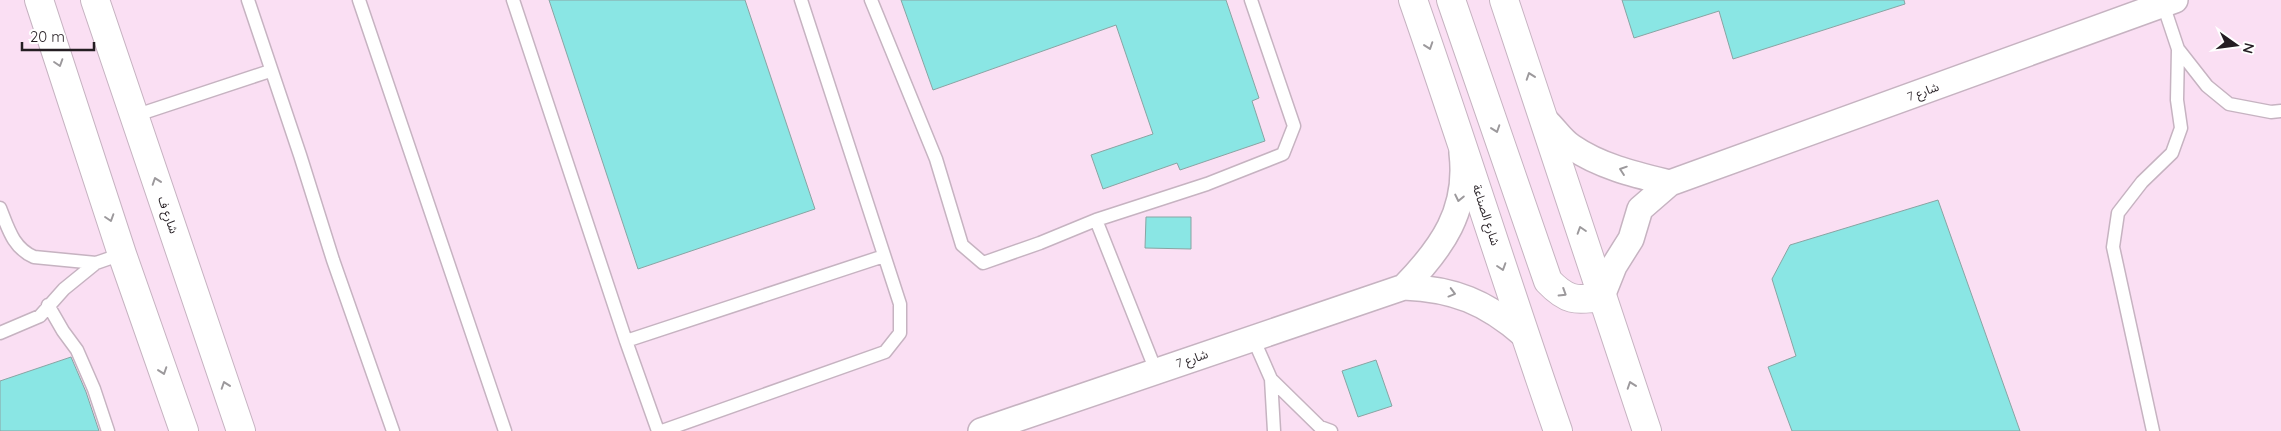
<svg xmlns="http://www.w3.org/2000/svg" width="2281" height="431" font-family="Quicksand,'Noto Sans Arabic',sans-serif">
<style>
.built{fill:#fadff3}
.building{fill:#8ae6e4;stroke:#89a4a3}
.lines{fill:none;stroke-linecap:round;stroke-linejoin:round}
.service-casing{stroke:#c6b3c1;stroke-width:15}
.minor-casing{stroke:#c6b3c1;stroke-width:28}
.tertiary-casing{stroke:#c6b3c1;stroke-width:30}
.service{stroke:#fff;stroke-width:12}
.minor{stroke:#fff;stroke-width:25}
.tertiary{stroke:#fff;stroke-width:28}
.oneway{stroke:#9c999c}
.labels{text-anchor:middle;stroke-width:4.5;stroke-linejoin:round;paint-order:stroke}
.street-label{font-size:12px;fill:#241d22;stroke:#fff}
</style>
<rect width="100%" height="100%" fill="#fdecf8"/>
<path class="built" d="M0,0H2281V431H0Z"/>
<path class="building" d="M549,0H745L815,209L638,269Z
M901,0H1226L1259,98L1252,101L1265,141L1180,170L1177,163L1103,189L1091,155L1153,134L1116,25L933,90Z
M1622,0H1904L1905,4L1733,59L1719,11L1634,38Z
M1938,200L2020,431H1792L1768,367L1796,356L1772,279L1790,245Z
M1146,217H1191V249L1145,248Z
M71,357L86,392L99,431H0V381Z
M1376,360L1392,406L1358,417L1342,371Z"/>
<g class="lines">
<defs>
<path id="service" d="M248,0L300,155L333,260L393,431
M359,0L505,431
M513,0L626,341L884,256
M871,0L936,159L962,245L983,263L1040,243L1096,220L1207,184L1283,154L1294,126L1251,0
M2163,4L2178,49L2207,86L2229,104L2271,112L2281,111
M134,116L270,71
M0,208C8,228 13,248 34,257L96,263L122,254
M1096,220L1156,371
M48,305L63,331L77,350L94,389L108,431
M0,333L40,316L64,289L96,263
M1253,338L1271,379L1320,427L1331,431
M626,341L658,431
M1271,379L1274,431
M662,431L885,352L900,333V304L801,0
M2153,431L2113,247L2118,213L2142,182L2172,153L2181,128L2177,100L2178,49"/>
<path id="minor" d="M1545,120C1554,128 1562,141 1572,147C1601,167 1637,175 1670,183
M1404,287C1442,248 1469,210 1462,153
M1602,296L1614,266L1631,239L1640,209L1670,183L2175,0
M981,431L1404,287C1454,289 1486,302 1524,335"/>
<path id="tertiary" d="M39,0L122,254L184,431
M95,0L241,431
M1413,0C1463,143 1508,288 1558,431
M1451,0L1548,281C1566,300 1576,302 1602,296
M1504,0L1647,431"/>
</defs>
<use href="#service" class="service-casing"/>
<use href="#minor" class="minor-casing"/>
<use href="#tertiary" class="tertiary-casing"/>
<use href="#service" class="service"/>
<use href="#minor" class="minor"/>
<use href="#tertiary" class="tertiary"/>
</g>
<defs><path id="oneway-chevron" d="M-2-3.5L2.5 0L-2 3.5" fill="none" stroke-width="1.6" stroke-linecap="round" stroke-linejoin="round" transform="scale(1.25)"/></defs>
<g class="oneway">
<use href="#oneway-chevron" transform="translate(1429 46) rotate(71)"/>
<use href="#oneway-chevron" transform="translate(59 63) rotate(72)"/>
<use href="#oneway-chevron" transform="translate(1530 76) rotate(-109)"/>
<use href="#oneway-chevron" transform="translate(1496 129) rotate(71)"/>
<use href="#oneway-chevron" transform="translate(1623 170) rotate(-161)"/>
<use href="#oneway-chevron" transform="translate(156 181) rotate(-109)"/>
<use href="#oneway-chevron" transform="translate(1459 198) rotate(102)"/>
<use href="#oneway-chevron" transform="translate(110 218) rotate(72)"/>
<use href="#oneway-chevron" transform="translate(1581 230) rotate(-108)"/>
<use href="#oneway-chevron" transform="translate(1502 267) rotate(72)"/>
<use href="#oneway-chevron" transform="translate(1452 293) rotate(15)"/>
<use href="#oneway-chevron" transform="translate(1563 293) rotate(32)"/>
<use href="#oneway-chevron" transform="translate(163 371) rotate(71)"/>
<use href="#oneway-chevron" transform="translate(225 385) rotate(-109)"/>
<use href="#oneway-chevron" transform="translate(1631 385) rotate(-109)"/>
</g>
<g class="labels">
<g class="street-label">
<text transform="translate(1923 92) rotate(-20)" y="4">شارع 7</text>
<text transform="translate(168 215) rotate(71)" y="4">شارع ف</text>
<text transform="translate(1486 215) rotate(72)" y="4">شارع الصناعة</text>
<text transform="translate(1192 359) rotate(-19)" y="4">شارع 7</text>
</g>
</g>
<g transform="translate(2236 45) rotate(104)" stroke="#ffffff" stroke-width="4" paint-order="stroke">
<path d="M0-4L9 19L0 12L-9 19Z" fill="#241d22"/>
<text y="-8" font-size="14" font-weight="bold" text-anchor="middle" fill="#241d22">N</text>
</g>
<path d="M22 42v8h72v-8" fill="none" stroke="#241d22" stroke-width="2.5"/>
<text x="30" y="42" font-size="15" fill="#241d22" stroke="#ffffff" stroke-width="4" paint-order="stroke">20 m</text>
</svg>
